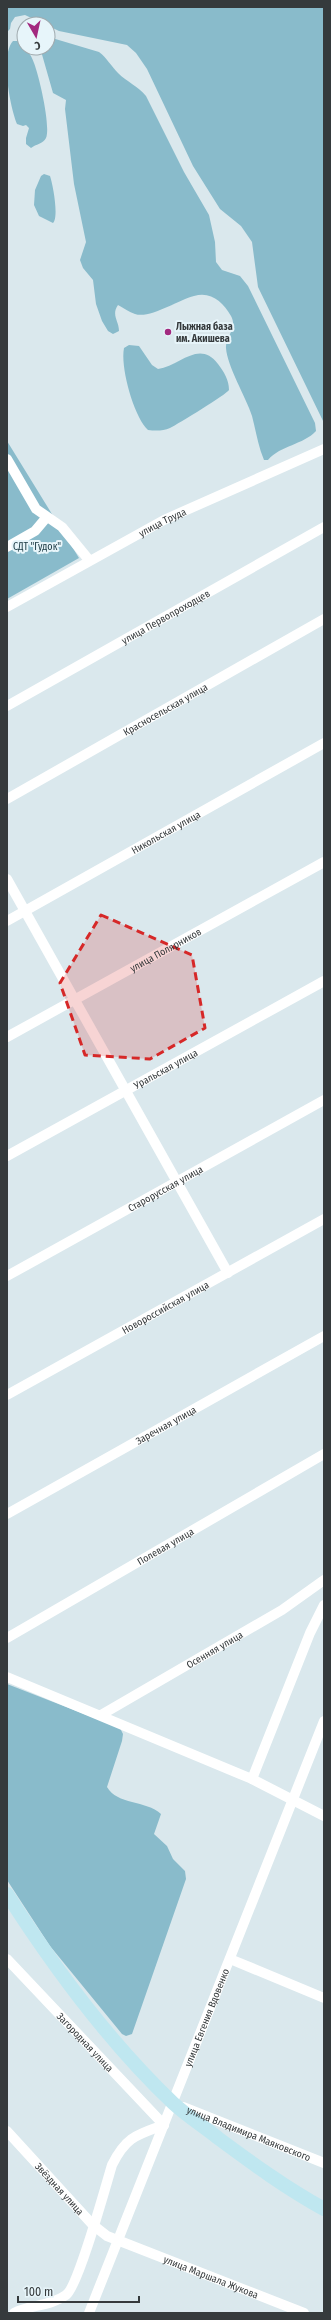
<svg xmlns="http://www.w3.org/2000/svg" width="331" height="2320" font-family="'Fira Sans Condensed',sans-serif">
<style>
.green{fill:#89bbcb}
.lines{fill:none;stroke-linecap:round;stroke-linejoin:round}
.street{stroke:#fff;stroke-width:10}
.secondary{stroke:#bfe7f0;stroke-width:14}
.marked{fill:#d62828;fill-opacity:0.2;stroke:#d62828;stroke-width:3;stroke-dasharray:8 5;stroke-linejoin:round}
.poi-dot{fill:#a2297f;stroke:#e7f5fa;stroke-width:1.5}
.labels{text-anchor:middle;stroke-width:4;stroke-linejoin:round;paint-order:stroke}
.poi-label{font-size:10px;font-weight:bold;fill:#353a3c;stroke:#e7f5fa;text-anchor:start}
.street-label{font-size:10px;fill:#353a3c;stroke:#e7f5fa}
.park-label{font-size:10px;fill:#183740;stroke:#e7f5fa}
</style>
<rect width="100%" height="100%" fill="#dae8ed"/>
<path class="green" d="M7,7H324V423L258,287L252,242L241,226L220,209L193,166L147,69L136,53L127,45L59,31L25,15L15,17L11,23L10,29L7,32Z
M52,38L99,52C107,58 111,66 118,73C127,82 138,86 146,96L184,172L209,215L215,242L216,262L222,270L240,276L248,286L315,423L316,431C303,445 281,445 268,460H264C258,446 256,431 252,416C246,397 227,366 226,348C225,336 238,329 231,316C223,302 211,291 194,296C178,300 150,319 135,314C129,312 124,308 118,305C111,315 119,321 119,331L113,334L108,331L102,321L96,304L93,280L83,268L80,260L86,242L74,184L65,109L66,100L53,93L41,51V48H48V39Z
M13,41H19C25,47 31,54 34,63C39,76 51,126 46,138C43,144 36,144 31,148L26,144V138L29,128L26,125L23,126L17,124C10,107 0,55 13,41Z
M44,174L50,176C53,185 59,217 53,223L39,216L34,205L35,190L41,176Z
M129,345L139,346L152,365L158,369C180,366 199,339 218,364C224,372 229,380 229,390C227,394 178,424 170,428C163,431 156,431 148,430C134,417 120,367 124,348Z
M7,441L79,558L7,599Z
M7,1684L120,1728L123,1734L122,1741L107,1787C117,1805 146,1800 161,1814L154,1834L167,1846L173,1859L185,1871L186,1879L132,2034L126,2036L122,2034L50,1946L7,1880Z"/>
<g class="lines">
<g class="street">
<path d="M7,459L36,509L62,527L89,560"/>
<path d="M7,547L35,531L46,518"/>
<path id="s1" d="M7,607L164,520L324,449"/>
<path id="s2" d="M7,706L324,527"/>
<path id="s3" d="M7,799L324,619"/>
<path d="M7,879L228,1273"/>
<path id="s4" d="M7,921L324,743"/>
<path id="s5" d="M7,1037L324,862"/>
<path id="s6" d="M7,1156L324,981"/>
<path id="s7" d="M7,1276L324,1100"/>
<path id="s8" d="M7,1395L324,1219"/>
<path id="s9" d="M7,1514L324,1336"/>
<path id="s10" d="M7,1638L324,1454"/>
<path d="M7,1677L252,1779L324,1816"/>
<path id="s11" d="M101,1715L282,1610L324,1580"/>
<path d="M252,1779L310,1633L324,1605"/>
<path id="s12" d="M7,1959L164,2125"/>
<path d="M230,1959L324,1998"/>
<path id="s13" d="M183,2107L324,2163"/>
<path id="s14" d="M7,2131L93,2225L107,2236L304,2313"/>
<path d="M14,2313C30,2305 51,2306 66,2295C78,2287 106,2185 112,2165C126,2137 136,2135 164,2125"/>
<path id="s15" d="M89,2313L324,1721"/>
</g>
<path class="secondary" d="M7,1894C53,1966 111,2044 173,2103C187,2116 203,2126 218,2138C253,2164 286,2188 324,2209"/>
</g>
<path class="marked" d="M101,915L192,955L205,1028L150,1059L85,1055L60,983Z"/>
<circle class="poi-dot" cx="168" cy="332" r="4"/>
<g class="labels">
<g class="poi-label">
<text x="176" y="330">Лыжная база<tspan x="176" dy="12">им. Акишева</tspan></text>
</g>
<g class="street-label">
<text dy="4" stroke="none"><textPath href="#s1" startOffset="177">улица Труда</textPath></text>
<text dy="4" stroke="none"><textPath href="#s2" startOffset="182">улица Первопроходцев</textPath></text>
<text dy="4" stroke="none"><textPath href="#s3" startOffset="182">Красносельская улица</textPath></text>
<text dy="4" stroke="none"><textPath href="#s4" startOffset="182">Никольская улица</textPath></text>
<text dy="4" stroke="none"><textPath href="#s5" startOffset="181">улица Полярников</textPath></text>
<text dy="4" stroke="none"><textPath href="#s6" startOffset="181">Уральская улица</textPath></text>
<text dy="4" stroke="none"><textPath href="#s7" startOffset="181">Старорусская улица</textPath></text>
<text dy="4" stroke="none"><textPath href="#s8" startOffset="181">Новороссийская улица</textPath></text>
<text dy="4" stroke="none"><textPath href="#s9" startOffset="182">Заречная улица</textPath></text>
<text dy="4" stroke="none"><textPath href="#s10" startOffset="183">Полевая улица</textPath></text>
<text dy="4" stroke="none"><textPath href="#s11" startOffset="131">Осенняя улица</textPath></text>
<text dy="4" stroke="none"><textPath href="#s15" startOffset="318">улица Евгения Вдовенко</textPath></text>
<text dy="4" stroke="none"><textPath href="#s12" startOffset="114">Загородная улица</textPath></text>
<text dy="4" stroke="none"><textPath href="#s13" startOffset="71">улица Владимира Маяковского</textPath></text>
<text dy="4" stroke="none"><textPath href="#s14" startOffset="78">Звёздная улица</textPath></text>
<text dy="4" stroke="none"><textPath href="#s14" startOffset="257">улица Маршала Жукова</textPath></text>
</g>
<g class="park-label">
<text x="37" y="550">СДТ "Гудок"</text>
</g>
</g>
<rect width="331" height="2320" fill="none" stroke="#353a3c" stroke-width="16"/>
<g transform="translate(36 36) rotate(171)"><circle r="19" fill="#e7f5fa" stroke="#a0aaae"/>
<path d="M0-3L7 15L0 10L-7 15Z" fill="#a2297f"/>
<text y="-6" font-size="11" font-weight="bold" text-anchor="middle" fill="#353a3c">С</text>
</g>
<path d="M18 2296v6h121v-6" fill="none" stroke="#353a3c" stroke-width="2"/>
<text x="24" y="2296" font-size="12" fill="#353a3c" stroke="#e7f5fa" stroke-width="3" paint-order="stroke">100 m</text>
</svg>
